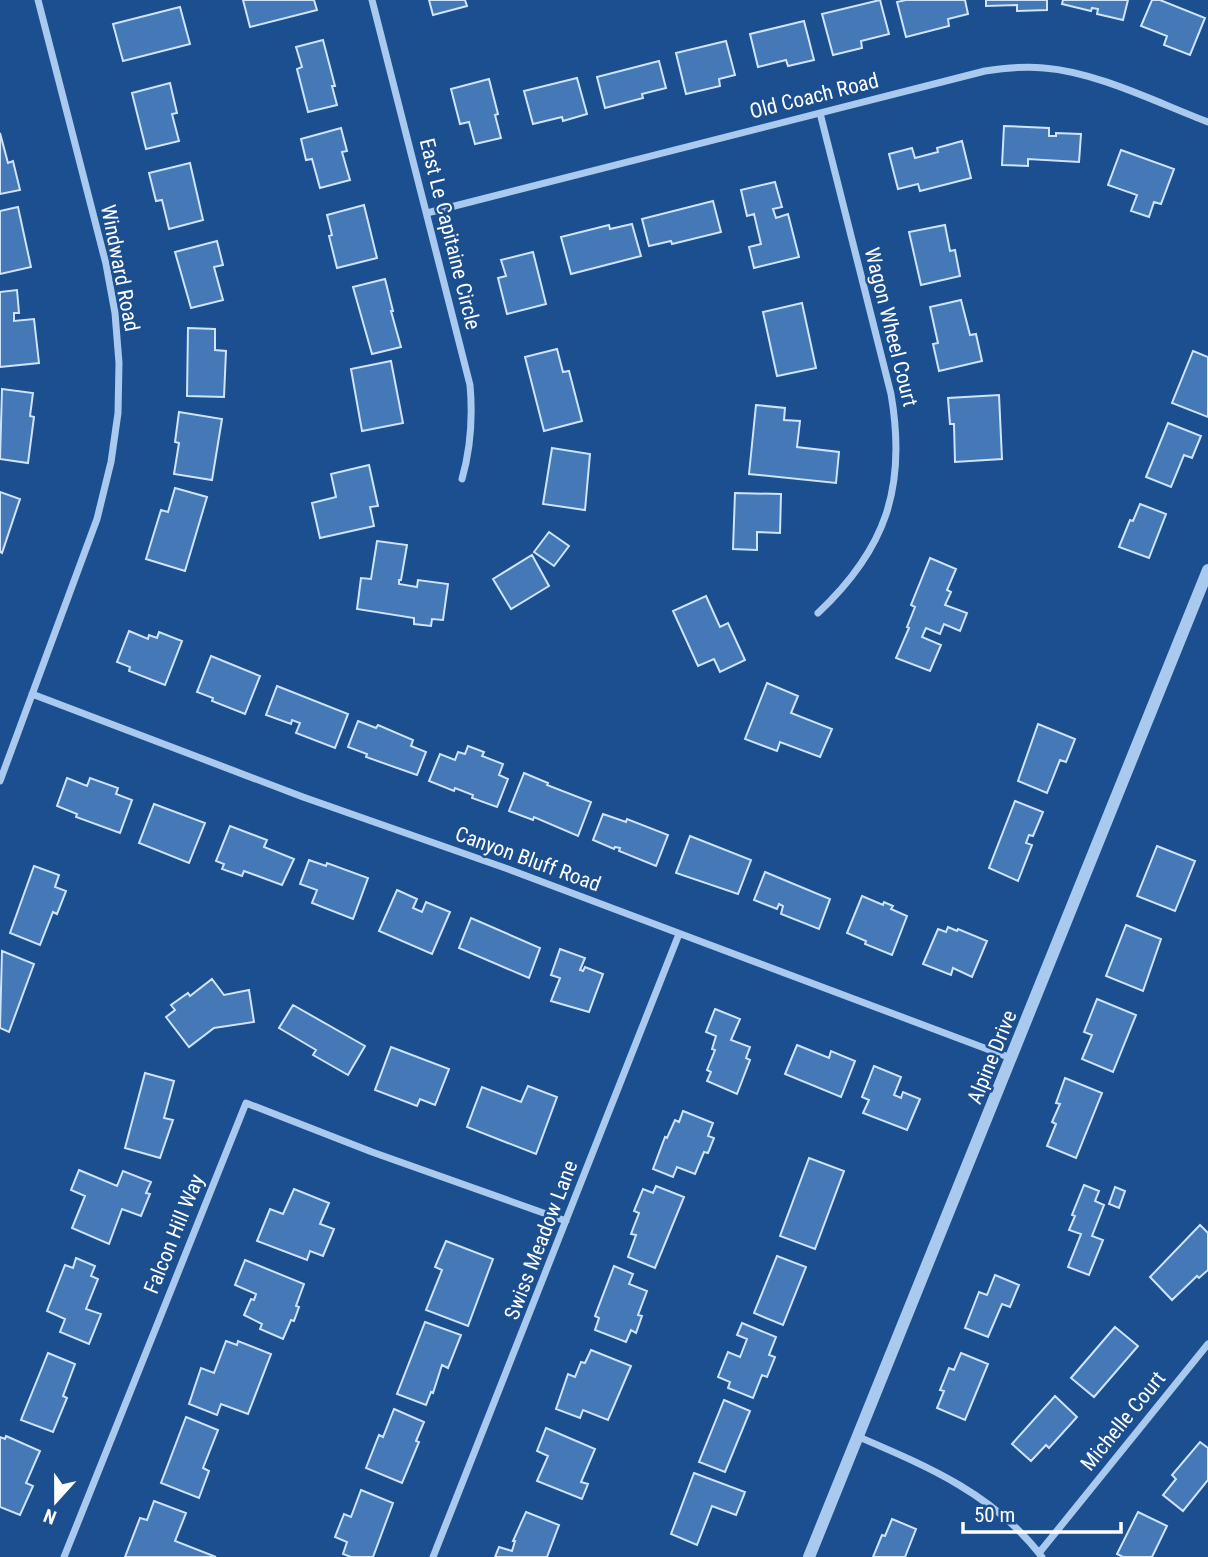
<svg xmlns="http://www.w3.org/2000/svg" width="1208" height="1557" font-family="'Roboto Condensed',sans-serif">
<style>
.building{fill:#4478b7;stroke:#cfe3fa;stroke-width:2}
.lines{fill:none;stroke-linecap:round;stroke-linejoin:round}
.minor{stroke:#a9c9ee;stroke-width:7}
.tertiary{stroke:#a9c9ee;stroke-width:12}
.labels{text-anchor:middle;stroke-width:5;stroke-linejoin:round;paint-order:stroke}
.street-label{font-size:21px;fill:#fff;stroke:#1b4f8f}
</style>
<rect width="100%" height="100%" fill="#1b4f8f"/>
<path class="building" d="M243,0H314L317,10L250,27Z
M429,0H465L467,6L433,15Z
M880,0L889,34L861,41L862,48L833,55L822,14Z
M906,0H965L968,14L948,19L949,26L906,37L897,2Z
M986,0H1047V10L1017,11V5L986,6Z
M1063,0H1128L1123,20L1097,14L1098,9L1092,8L1091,11L1062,4Z
M1152,0H1160L1205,18L1190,55L1164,45L1167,36L1141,26Z
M180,7L190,44L123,61L113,24Z
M804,21L814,60L788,66L786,60L758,67L750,34Z
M323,40L335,86H332L337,105L308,112L297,69L302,67L296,47Z
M726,41L735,75L719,79L720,86L686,94L676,53Z
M659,61L666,88L642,94L643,98L605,108L597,77Z
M577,78L587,114L563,121L562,117L533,124L524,91Z
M489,79L498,114L495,115L501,138L475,144L469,122L460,124L451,89Z
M170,83L177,113L172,114L179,141L146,149L132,93Z
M1004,126L1049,128V136H1056V133L1081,134L1079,162L1028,159V166L1002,165Z
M341,128L347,151L342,152L350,180L320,188L312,159L306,160L301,139Z
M0,133L8,163L13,161L20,190L0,194Z
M962,141L971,178L920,191L918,184L898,189L889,154L912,148L915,158L938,152L937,148Z
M1121,150L1174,169L1161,204L1154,202L1149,217L1131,211L1137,195L1108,185Z
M190,163L203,220L169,229L162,200L156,201L149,173Z
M775,182L782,207L773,209L776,218L788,214L799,257L754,268L749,247L761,244L754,214L747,216L741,190Z
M713,201L721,232L672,244L671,241L649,246L642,219Z
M364,205L377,258L337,268L329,236L332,235L327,215Z
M18,207L31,267L0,274V211Z
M632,224L641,256L571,274L561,237L609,225L610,229Z
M945,225L950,251L955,250L960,276L921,285L909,232Z
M217,241L223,265L214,267L223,300L191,308L175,252Z
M533,252L546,304L507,314L498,278L506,276L501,260Z
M385,279L393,311H391L401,347L372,354L353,287Z
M17,290L19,313H14V321L34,319L39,363L0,367V292Z
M961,300L970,335L976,334L982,361L939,371L933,344L938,343L930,307Z
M802,303L816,368L777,376L763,312Z
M188,328L215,329V350L226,351L224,397L187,396Z
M557,349L563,372L569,371L582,421L544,431L525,357Z
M1193,351L1208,357V417L1172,403Z
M391,361L403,423L362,431L351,369Z
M2,389L33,393L30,416L34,417L28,463L0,459Z
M999,395L1002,459L955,462L954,424H950L948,398Z
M756,405L785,408L784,420L800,421L797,447L839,452L836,483L749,474Z
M179,412L222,419L212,480L174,474L179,443L175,442Z
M1168,423L1201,436L1192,458L1184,455L1171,487L1146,477Z
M552,448L590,454L585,510L543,504Z
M369,465L378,506L370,507L374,526L320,538L312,503L336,497L331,474Z
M175,488L207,497L185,571L146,559L161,510L168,512Z
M0,492L20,499L2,553L0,552Z
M735,493L781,494L780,533L757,532V550L733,549Z
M1140,504L1166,514L1149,558L1119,547L1130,520L1133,521Z
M549,532L569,546L554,566L534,552Z
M377,541L407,545L401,580H399V584L417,587L418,580L448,584L443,620L432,619L431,626L414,624V618L357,609L361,578L371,579Z
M532,555L549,586L511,609L493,579Z
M930,558L956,569L947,590L951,592L945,605L967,613L960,631L944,624L940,634L926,628L922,637L941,645L930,671L896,658L909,628L907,627L915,607L911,605Z
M706,596L720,627L728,623L745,660L720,672L714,659L698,666L673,611Z
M129,631L148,639L149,635L157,638L159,632L182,641L165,685L129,671L130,667L117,662Z
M211,656L260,676L245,714L212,701L213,698L197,692Z
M767,683L798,696L791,713L832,729L820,757L780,742L777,751L745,739Z
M277,686L348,714L335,748L296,733L300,723L292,720L291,724L266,715Z
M358,721L376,728L378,725L413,740L411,746L426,752L417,775L366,757L367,754L348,747Z
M1038,724L1075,739L1066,762L1060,760L1047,793L1018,781Z
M468,746L484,752L482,756L503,764L499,775L508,779L497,807L472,798L473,795L455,788L454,791L429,781L440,754L455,760L458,752L465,754Z
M524,773L548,783L547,785L591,802L578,836L534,817L533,820L509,811Z
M67,778L87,786L90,778L118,788L116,794L132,800L120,833L76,817L77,814L57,806Z
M1015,801L1043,812L1033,836L1029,835L1026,843L1032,845L1018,881L989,868Z
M154,804L205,823L189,863L139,843Z
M603,814L626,822L627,819L668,835L656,866L619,851L620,848L615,847L614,849L593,840Z
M230,826L267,840L264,847L294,859L282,885L244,871L242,876L222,869L224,864L216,861Z
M690,836L751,860L738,894L676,873Z
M1157,846L1195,861L1175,911L1137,896Z
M309,860L326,866L327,863L368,878L353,919L312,903L317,890L300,884Z
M34,866L59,875L55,887L66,891L57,914L53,912L40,945L10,933Z
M765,872L830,899L819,929L781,914L783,906L779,904L777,909L754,900Z
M397,890L417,899L413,908L422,912L426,902L450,912L432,954L379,931Z
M862,896L883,905L884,902L893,906L891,909L907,916L892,955L865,944L866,941L847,933Z
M471,918L540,948L529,978L459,948Z
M1126,925L1161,939L1143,991L1106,976Z
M948,927L957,931L958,929L987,941L972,977L953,968L951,975L923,964L938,929L946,932Z
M560,949L585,958L580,970L583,971L585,967L603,974L589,1012L551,1001L560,978L551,975Z
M2,951L34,964L9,1032L0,1028Z
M212,979L224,995L249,990L254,1022L214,1028L189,1047L166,1017L175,1010L171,1005L188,993L190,996Z
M1097,999L1136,1015L1113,1072L1082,1059L1092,1035L1084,1032Z
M293,1005L365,1046L348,1075L313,1055L316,1050L279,1028Z
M715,1009L740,1019L731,1040L750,1047L746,1058L750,1060L737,1094L707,1081L711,1072L707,1070L715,1050L712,1049L716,1036L706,1032Z
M797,1045L829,1058L831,1051L855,1061L841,1097L785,1074Z
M391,1047L449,1069L435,1105L420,1099L417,1106L375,1090Z
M874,1066L901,1077L894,1095L901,1098L903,1092L920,1099L907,1130L863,1113L869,1100L862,1097Z
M145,1073L174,1081L164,1118L173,1120L160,1158L125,1148Z
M1065,1078L1102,1093L1076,1158L1047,1146L1056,1124L1052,1122L1060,1104L1056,1103Z
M528,1086L557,1097L536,1154L467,1127L482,1087L521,1102Z
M683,1111L713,1123L708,1136L714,1138L708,1153L704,1152L695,1174L677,1167L673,1177L653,1169L665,1137L667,1138L675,1120L679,1122Z
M809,1158L844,1171L815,1249L780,1236Z
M79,1170L117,1186L123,1171L151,1182L146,1193L150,1194L141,1216L122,1209L109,1244L72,1228L85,1196L71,1190Z
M1084,1185L1099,1191L1095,1201L1104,1205L1092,1236L1103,1240L1089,1275L1068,1267L1081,1234L1069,1230L1075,1216L1072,1215Z
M656,1186L684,1197L655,1268L628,1257L636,1235L631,1234L639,1213L634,1211L643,1189L653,1193Z
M1115,1187L1125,1191L1119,1208L1109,1204Z
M294,1189L329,1203L320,1224L334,1229L323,1256L310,1251L307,1260L257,1241L270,1209L283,1214Z
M1200,1225L1208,1233V1270L1199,1278L1197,1276L1172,1300L1150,1277Z
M446,1241L493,1259L468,1326L426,1310L442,1270L435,1267Z
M777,1256L806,1267L783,1325L754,1313Z
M76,1258L95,1266L91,1276L98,1279L86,1309L101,1314L89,1344L60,1332L65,1319L47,1311L65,1265L73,1268Z
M245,1260L304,1284L296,1306L299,1307L294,1321L291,1320L283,1339L260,1329L262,1324L244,1315L251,1299L254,1300L256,1294L235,1285Z
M614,1266L633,1274L629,1284L647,1291L638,1315L642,1316L636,1333L631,1330L626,1342L595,1330L599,1318L595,1316Z
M995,1275L1019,1285L1010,1307L1002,1304L988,1337L965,1328L979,1292L987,1295Z
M425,1322L461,1335L448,1368L442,1365L433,1393L431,1392L426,1405L397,1394Z
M742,1323L776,1337L769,1355L775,1357L767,1377L762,1375L753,1398L728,1388L730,1382L718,1377L728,1352L740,1357L747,1339L737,1335Z
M1115,1327L1138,1346L1094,1397L1071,1378Z
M226,1341L237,1345L238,1341L271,1354L248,1414L221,1404L217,1415L189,1404L201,1368L214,1373Z
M591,1350L631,1366L608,1420L583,1410L580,1418L556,1409L568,1374L575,1377L581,1362L585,1363Z
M48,1353L75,1364L63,1396L67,1398L53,1432L21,1420Z
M961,1353L988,1364L965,1420L937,1408L944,1391L940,1390L949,1368L954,1370Z
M1055,1396L1077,1417L1049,1448L1046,1445L1031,1461L1012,1444Z
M724,1400L750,1411L725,1472L699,1462Z
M394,1409L424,1422L416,1441L419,1442L402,1483L366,1468L379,1435L383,1437Z
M186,1417L218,1430L203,1468L209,1471L199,1498L161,1483Z
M546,1428L595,1449L581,1482L588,1484L582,1499L537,1481L548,1456L537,1451Z
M6,1436L40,1451L26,1483L33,1486L20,1515L0,1507V1437L5,1439Z
M1200,1442L1208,1448V1480L1183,1511L1163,1495L1176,1479L1172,1475Z
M694,1473L745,1492L736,1515L712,1506L697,1545L671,1534Z
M361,1490L393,1503L373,1557H351L343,1554L347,1542L335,1537L344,1514L351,1517Z
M154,1501L186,1513L175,1541L216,1557H125L140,1518L147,1520Z
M526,1512L559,1525L547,1557H495L499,1547L512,1551L515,1541H513Z
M1138,1512L1167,1526L1152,1557H1123L1117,1554Z
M892,1519L916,1529L905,1557H873L882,1535L885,1536Z"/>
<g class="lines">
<path class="minor" d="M372,0L470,385C473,418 471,447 462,479
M427,213L985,71C1004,68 1024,66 1044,68C1097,72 1158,103 1208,122
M818,613C886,549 907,487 891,394L820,113
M32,694L303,797L508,869L1011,1058
M0,781L97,519L111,462L118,413L119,363L115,313L106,264L38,0
M859,1437C929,1467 995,1495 1042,1557
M1039,1553L1208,1344
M64,1557L246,1103L372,1152L566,1221
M433,1557L679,934"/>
<path class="tertiary" d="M809,1557L1208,570"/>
</g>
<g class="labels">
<g class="street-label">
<text transform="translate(814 96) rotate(-14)" y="7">Old Coach Road</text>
<text transform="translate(450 234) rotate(76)" y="7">East Le Capitaine Circle</text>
<text transform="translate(120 268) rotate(79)" y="7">Windward Road</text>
<text transform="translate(891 327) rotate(76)" y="7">Wagon Wheel Court</text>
<text transform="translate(528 859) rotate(20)" y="7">Canyon Bluff Road</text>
<text transform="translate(992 1057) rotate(-68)" y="7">Alpine Drive</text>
<text transform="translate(174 1234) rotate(-68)" y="7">Falcon Hill Way</text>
<text transform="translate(541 1240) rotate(-69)" y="7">Swiss Meadow Lane</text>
<text transform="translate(1123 1421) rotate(-51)" y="7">Michelle Court</text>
</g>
</g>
<g transform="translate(56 1501) rotate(201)" stroke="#1b4f8f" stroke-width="5" paint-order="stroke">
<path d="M0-5L12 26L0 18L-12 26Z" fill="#ffffff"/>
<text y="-10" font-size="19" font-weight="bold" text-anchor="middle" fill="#ffffff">N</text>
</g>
<path d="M963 1522v10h158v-10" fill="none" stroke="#ffffff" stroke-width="3.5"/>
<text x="974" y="1522" font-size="21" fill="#ffffff" stroke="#1b4f8f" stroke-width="5" paint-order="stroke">50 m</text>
</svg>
